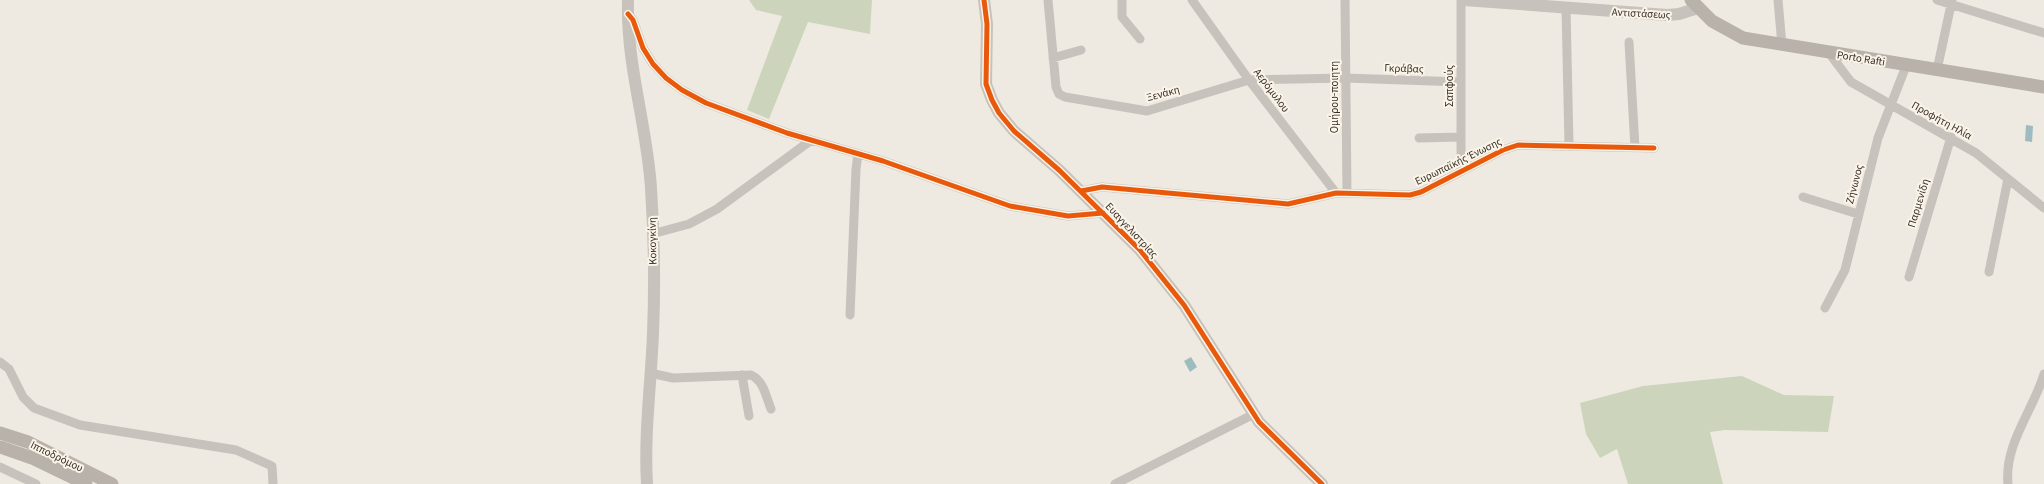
<svg xmlns="http://www.w3.org/2000/svg" width="2044" height="484" font-family="'Source Sans 3',sans-serif">
<style>
.green{fill:#ccd5bb}
.water{fill:#9dbcbf}
.lines{fill:none;stroke-linecap:round;stroke-linejoin:round}
.minor{stroke:#c7c2bb;stroke-width:9}
.tertiary{stroke:#c7c2bb;stroke-width:12}
.secondary{stroke:#b8b2ab;stroke-width:13}
.cycleway-casing{stroke:#faf4e9;stroke-width:8}
.cycleway{stroke:#e8590c;stroke-width:5}
.labels{text-anchor:middle;stroke-width:4;stroke-linejoin:round;paint-order:stroke}
.street-label{font-size:11px;fill:#382f28;stroke:#faf4e9}
</style>
<rect width="100%" height="100%" fill="#eeeae1"/>
<path class="green" d="M749,0H872L870,34L808,22L769,119L747,110L782,16L756,10Z
M1742,376L1784,395L1834,396L1828,432L1725,430L1710,432L1723,484H1628L1617,449L1600,458L1586,434L1580,403L1643,386Z"/>
<path class="water" d="M2026,125L2033,126L2032,142L2025,141Z
M1191,357L1197,367L1190,372L1184,361Z"/>
<g class="lines">
<path class="minor" d="M1048,0L1056,87L1059,94L1065,97L1147,111L1249,80L1345,78L1461,82
M1122,0V17L1140,39
M1192,0L1249,80L1336,193
M1345,0L1347,193
M1461,0V171
M1778,0L1782,45
M1937,0L2044,33
M1566,8L1569,145
M628,14L633,20L643,48L653,64L666,78L682,90L706,103L787,133L883,161L1010,206L1068,216L1103,213
M1629,42L1635,148
M1829,53L1851,82L1976,153L2044,208
M1053,58L1081,50
M1937,70L1952,0
M1419,138L1461,137
M1081,191L1102,187L1288,204L1336,193L1410,195L1421,192L1503,150L1518,145L1654,148
M1803,197L1858,214
M652,234L689,224L717,209L810,141
M1989,272L2008,179
M1909,277L1951,137
M1825,308L1845,270L1878,138L1906,66
M850,315L856,169L858,154
M0,362L9,369L23,397L34,408L80,425L236,450L272,466L273,484
M650,373L673,378L751,375C764,381 766,397 771,409
M742,375L749,416
M0,467L36,484
M1115,484L1254,414
M2008,484C2004,444 2033,411 2044,374"/>
<path class="tertiary" d="M628,0C626,64 647,125 651,188C654,235 655,286 653,333C651,384 644,434 647,484
M984,0L987,24L986,84L992,100L999,113L1014,131L1059,170L1140,250L1184,305L1259,422L1322,484
M1464,0L1667,15L1679,14L1698,8"/>
<path class="secondary" d="M1691,0L1712,21L1743,38L2044,87
M0,433L28,442L112,484
M0,447L32,458L86,484"/>
<defs>
<path id="cycleway" d="M984,0L987,24L986,84L992,100L999,113L1014,131L1059,170L1140,250L1184,305L1259,422L1322,484
M628,14L633,20L643,48L653,64L666,78L682,90L706,103L787,133L883,161L1010,206L1068,216L1103,213
M1081,191L1102,187L1288,204L1336,193L1410,195L1421,192L1503,150L1518,145L1654,148"/>
</defs>
<use href="#cycleway" class="cycleway-casing"/>
<use href="#cycleway" class="cycleway"/>
</g>
<g class="labels">
<g class="street-label">
<text transform="translate(1641 13) rotate(3)" y="4">Αντιστάσεως</text>
<text transform="translate(1861 58) rotate(9)" y="4">Porto Rafti</text>
<text transform="translate(1404 68) rotate(2)" y="4">Γκράβας</text>
<text transform="translate(1449 86) rotate(-90)" y="4">Σαπφούς</text>
<text transform="translate(1272 90) rotate(53)" y="4">Αερόμυλου</text>
<text transform="translate(1163 93) rotate(-15)" y="4">Ξενάκη</text>
<text transform="translate(1334 97) rotate(-90)" y="4">Ομήρου-ποιητη</text>
<text transform="translate(1942 120) rotate(29)" y="4">Προφήτη Ηλία</text>
<text transform="translate(1458 161) rotate(-26)" y="4">Ευρωπαϊκής Ένωσης</text>
<text transform="translate(1854 184) rotate(-75)" y="4">Ζήνωνος</text>
<text transform="translate(1918 203) rotate(-73)" y="4">Παρμενίδη</text>
<text transform="translate(1132 230) rotate(47)" y="4">Ευαγγελιστρίας</text>
<text transform="translate(652 241) rotate(-91)" y="4">Κοκογκίνη</text>
<text transform="translate(57 456) rotate(26)" y="4">Ιπποδρόμου</text>
</g>
</g>
</svg>
